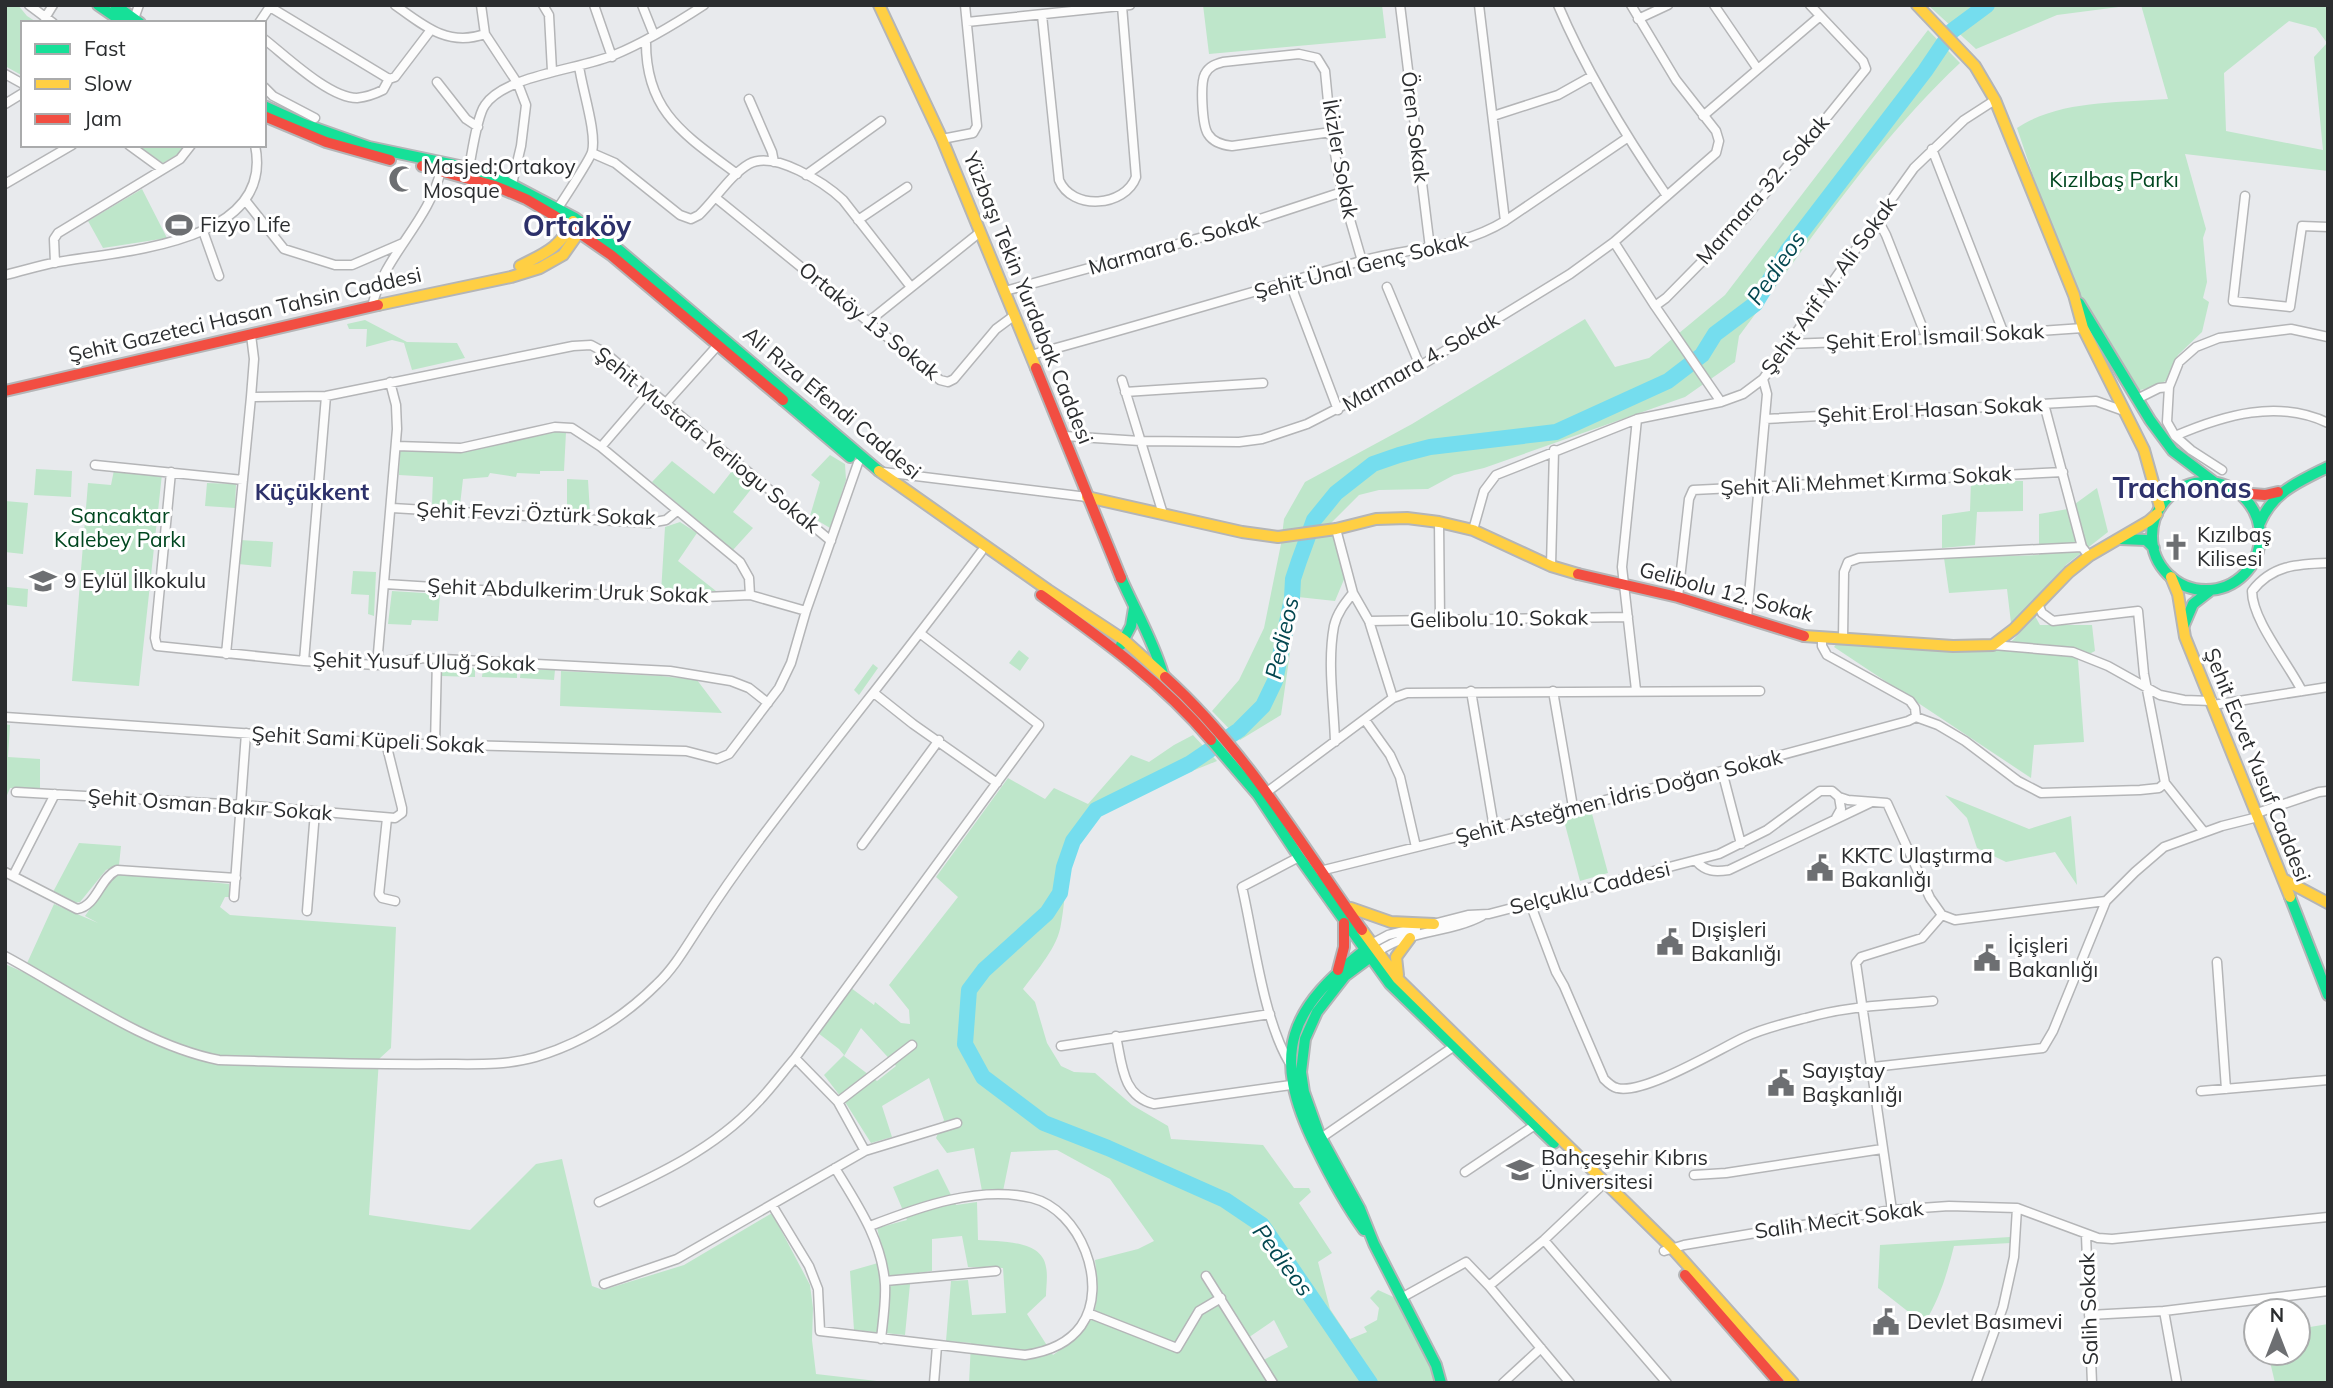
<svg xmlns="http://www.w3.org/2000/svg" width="2333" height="1388" font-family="Mulish,sans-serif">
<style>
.green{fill:#bee6ca;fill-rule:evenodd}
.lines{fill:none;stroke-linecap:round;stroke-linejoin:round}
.river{stroke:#75ddee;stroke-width:16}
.street-casing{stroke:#b4b5b7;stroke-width:11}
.fast-casing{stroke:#b4b5b7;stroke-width:14}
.slow-casing{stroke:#b4b5b7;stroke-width:14}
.jam-casing{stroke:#b4b5b7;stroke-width:14}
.street{stroke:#fcfcfc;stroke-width:8}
.fast{stroke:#16e098;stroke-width:10}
.slow{stroke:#ffcf43;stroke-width:10}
.jam{stroke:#f24e42;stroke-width:10}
.labels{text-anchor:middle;stroke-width:6;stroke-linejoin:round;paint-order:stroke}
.street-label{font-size:21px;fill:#2b2d2f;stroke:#fff}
.poi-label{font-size:21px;fill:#2b2d2f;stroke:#fff;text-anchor:start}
.park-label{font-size:21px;fill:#00461f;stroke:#fff}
.water-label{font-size:23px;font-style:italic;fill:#034750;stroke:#fff}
.neighbourhood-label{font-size:23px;font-weight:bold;fill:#2d316b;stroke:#fff}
.district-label{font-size:28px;font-weight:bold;fill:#2d316b;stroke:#fff}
</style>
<rect width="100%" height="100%" fill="#e8eaed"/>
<path class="green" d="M5,5H18L27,16L38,23H23V76L5,66Z
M1203,5H1382L1386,38L1209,54Z
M1928,5H2134L2057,15L1976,49Z
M2141,5H2328V171L2185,154L2206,229L2203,238L2207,282L2203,298L2209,302L2202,332L2178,355L2167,380L2157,386L2136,391L2118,371L2079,295L2047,217L2017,128C2059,100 2118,103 2168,99ZM2289,21L2316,28L2327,43L2314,57L2323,150L2226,131L2224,73Z
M1928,30L1960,63C1875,143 1809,243 1739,336L1735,362L1685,397L1484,468L1454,475L1428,489L1379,490L1359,495L1331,523L1345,577L1335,601L1298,597L1281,715L1240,740L1212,711L1239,680L1264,628L1281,544L1284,519L1305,482L1412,424L1585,319L1615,367L1649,358L1725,295Z
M137,145H187L183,151L163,163Z
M142,189L167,238L103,248L88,221Z
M365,320L407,342L457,343L465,358L412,370L404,343L392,340L366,347L367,329H349L347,324Z
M554,431L566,432L564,471H540V474L517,473L516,477L490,473L488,477L463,479L460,505H432L433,477L399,475L400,451H463Z
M830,455L845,464L846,480L830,528L810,516L820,482L811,475Z
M672,461L714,494L732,471L752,488L733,512L753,528L733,550L652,482Z
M36,469L72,471L71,497L34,495Z
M114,470L162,474L139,686L72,681L88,483L111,485Z
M567,479L588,480L590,513H567Z
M1971,480L2023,481V511L1977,512L1975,545L1942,548V515L1970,511Z
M207,483L236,484L235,508L205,506Z
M2097,488L2108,532L2067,564L2030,606L2011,623L2007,589L1949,593L1944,558L2039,555V514L2068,509Z
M5,501L28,503L23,554L5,552Z
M680,522L697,533L678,561L716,591L661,593L665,527Z
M240,540L273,542L271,567L238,564Z
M353,571L376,572L374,616L368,614L369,595L351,594Z
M7,587L28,589L27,607L8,605L5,603Z
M392,591L440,594L438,621L412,620L411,625L388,624Z
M2035,616L2040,625H2092L2095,651L2078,660L2084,742L2034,745L2031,778L1834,647L1837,643L1997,650L2013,640Z
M1019,650L1029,658L1020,671L1009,663Z
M873,664L878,668L859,695L854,690Z
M441,666L475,668V677L441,676Z
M483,668L517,669V678L482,677Z
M521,669L555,670L554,680L520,678Z
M561,671L661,676L697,680L722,713L560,706Z
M5,724L10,725L8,757L40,759V789L10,788L5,800Z
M1193,735L1217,761C1177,778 1094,804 1076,845C1065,870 1066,897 1061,924C1058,947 1037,970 1023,989L1035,1002L1047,1043L1061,1066L1074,1072L1095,1073L1132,1105L1168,1126L1171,1139L1263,1145L1294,1188H1309L1311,1192L1299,1203L1332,1253L1318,1262L1330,1309L1350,1339L1367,1332L1364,1327L1377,1320L1379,1308L1370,1298L1378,1290L1400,1300L1436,1378L1435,1383H969L971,1343L946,1341L951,1281L968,1280L972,1315L1006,1313L1003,1268L968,1267L962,1236L932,1239V1271L911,1274L905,1335L854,1330L850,1271L885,1261L877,1228L907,1220L893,1187L938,1169L956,1205L977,1202L978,1240C999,1242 1042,1239 1046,1267C1048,1276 1046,1287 1046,1296L1027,1314L1053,1355C1096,1326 1101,1312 1095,1260L1138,1249L1154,1241L1110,1179L1057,1150L1011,1152L1003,1191H982L974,1148L947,1153L936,1138L944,1120L929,1078L882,1106L892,1137L871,1143L847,1105L824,1075L844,1055L839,1049L818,1033L851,988L874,1005L875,1002L901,1023L910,1024L909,1010L889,985L958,897L936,877L1008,778L1045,799L1054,788L1088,804L1131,755L1149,762L1174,745ZM861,1028L896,1066L877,1081L844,1056ZM1274,1320L1288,1347L1256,1364L1242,1342Z
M1945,795L2029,829L2071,816L2077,885L2055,852L2006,862L1977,848L1967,818Z
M1591,810L1608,873L1580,881L1563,817Z
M79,843L121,846L119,865L106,870L80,902L74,903L53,892Z
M123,873L229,884V897H225L220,907L230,915L396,927L391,1048L379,1059L369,1215L470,1230L536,1164L562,1159L592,1286L603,1290L684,1265L772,1213L810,1285L813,1308L812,1340L816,1374L894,1383H5V964L23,972L54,904L98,923L85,916L111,878Z
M2010,1237L2011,1243L1954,1246C1947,1274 1940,1298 1924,1324L1878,1288L1880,1245Z
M2328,1324V1383H2275L2268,1353H2298V1329Z"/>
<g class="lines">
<path class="river" d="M1370,1383L1262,1225L1225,1200L1108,1148L1044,1123L983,1077L965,1044L969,990L984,970L1047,913L1060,893L1064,867L1073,841L1096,810L1189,764L1239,730L1263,706L1275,681L1292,598L1293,579L1299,561L1314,520L1336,493L1373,464L1399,455L1430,447L1556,432L1668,381L1702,355L1715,334L1755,304L1788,250L1925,71L1952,31L1987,5"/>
<defs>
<path id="street" d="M29,5L53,23
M395,5C424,26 448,47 485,34
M481,5L485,34L518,84L526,105L521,146L512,184
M543,5L549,15L552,71
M594,5L612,57
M642,5L654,35
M1400,5L1430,248
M1479,5L1505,221
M1558,5C1587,73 1625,135 1667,196
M1714,5L1757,68
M270,7L389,79
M1042,15L1059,180C1072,211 1125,207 1136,177L1122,6
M45,18L53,5
M134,19L139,5
M1638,19L1668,5
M967,22L1130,5
M259,23L271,5
M264,39C286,56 329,98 357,98C366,97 375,94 383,90L389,79L395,77L430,31
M646,40C645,112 685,135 737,174
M5,74L23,84
M437,82L466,119L478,127
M264,87L273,96L315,118
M749,99L772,152L774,162
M5,104L23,93
M1493,116L1558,95L1592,76
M1703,116L1819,17
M1331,132L1232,146C1222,145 1213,142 1208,134C1202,125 1200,83 1205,74C1209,66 1216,64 1223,62L1299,54L1317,58L1325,71L1331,132L1342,192L1362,261
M942,139L973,133L977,126L965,5
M129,145L162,169
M1932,149L2004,334
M592,153L615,163L680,215L691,219L699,215C715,200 730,175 749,164C774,150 825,183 843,200L911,287
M469,168C472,153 477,116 485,105C505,75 582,69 614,55C646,42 675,24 704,5
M806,175L881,121
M5,184L72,145
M2245,196L2233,301L2290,307L2302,226L2328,227
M716,198L940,380L948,382L954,379L996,329L1015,315
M245,200L284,249L335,265H352L403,243
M555,212C561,204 590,159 592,152C597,133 582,89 579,66
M858,220L907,187
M1878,220L1886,235L1927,339
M203,231L219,276
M1614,242L1655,306L1721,402
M55,263L54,239L58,233L180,159L191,145
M5,275C23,271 40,265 58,262C121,251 276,244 255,145
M1290,283L1338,410
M1387,287L1420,366
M1005,291L1214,234L1342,192
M1655,306L1666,298L1746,217L1866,69L1863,61L1810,5
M372,307C383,256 429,222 441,170
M868,322L979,233
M1787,344L1927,339L2083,328
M1031,355C1142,325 1251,292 1361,261C1411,247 1459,249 1505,221L1627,138
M1122,380L1163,514
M1125,392L1263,383
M251,397L326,396L573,346L591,345L604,352L831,541
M2137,399L2159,388L2169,387
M666,403L718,345
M2044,404L2082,547L2089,556
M1765,419L2096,401L2124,411
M1065,436L1140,441L1239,442L1262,439L1307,424L1420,366L1570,274L1614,242L1716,153L1719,141L1716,131L1676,80L1631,5
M2175,436C2224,415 2278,399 2328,423
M396,446L461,448L555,427L572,428L601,447L740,562L749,578L750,595L806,611
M601,447L650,390
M95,465L243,480
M2222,470L2191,450L2175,436L2167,422L2169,387L2179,362L2196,347L2219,338L2291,329L2328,337
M171,472L155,638L157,646L304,661L377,665L424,658L670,671L731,681L749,688L768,703
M883,472L1087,497
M392,508L649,523L666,520L677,511
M1439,522L1440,619
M1336,529L1353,593L1369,621L1393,698
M1473,530L1484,491L1496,475L1637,419L1721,402L1743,394L1763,379L1914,168L1964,120L1995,100
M1551,566L1554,450
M385,584L531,593L705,597L750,595
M1678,597L1689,499L1693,490L2063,472
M2038,604L2042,613L2053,621L2138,611L2144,674L2165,783
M1747,618L1767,394L1763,379
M1369,621L1628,617
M1822,637V646L1827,655L1910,701L1915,708L1916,717
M1843,638L1844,572L1848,562L1859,558L2082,547
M1993,645L2073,652L2108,666L2160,695L2184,700L2212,701
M226,654L251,397L254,359L251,335
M304,661L326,396
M377,665L397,429L396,405L390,382
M1636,690L1622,567L1637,419
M1471,691L1494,828
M1553,691L1573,807
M2302,691C2288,663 2252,620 2252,591C2272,565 2297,564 2328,563
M874,693L913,724L997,783
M2213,705L2328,687
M5,717L386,743L686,751L717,759L729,754L779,688L791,663L806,611L858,463
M1916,717L1938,725L1965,741L2018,781L2041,793L2140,790L2159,788L2165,783
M1365,720L1390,755L1400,777L1416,847
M1335,742C1334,705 1327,663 1334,626C1337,613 1345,603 1353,593
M435,745L437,659
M1722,771L1741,844
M2165,783L2204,832
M16,792L241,805L395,818L402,813V808L386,743
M1267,792L1393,698L1407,693L1760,691
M1839,797L1848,800L1887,803L1930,898L1942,915L1955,920L2106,901
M2257,813L2319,792L2328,791
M387,818L379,894L382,898L395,901
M862,845L939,740
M1696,861C1706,872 1715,872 1729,870L1870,803
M1320,871L1722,771L1908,721L1916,717
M5,872L77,909C97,906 99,879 117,870L236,878
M13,876L55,794
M234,897L246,733
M1530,903L1556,972L1564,986L1604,1079C1608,1083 1612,1087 1617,1088C1644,1095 1719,1049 1745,1037C1764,1028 1786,1023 1806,1018C1847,1006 1891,1005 1933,1001
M307,911L315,812
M1429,925L1468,915L1489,914L1719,854L1767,830L1820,791H1832L1839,797L1841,809L1836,818
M1373,943L1388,935L1416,928
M1379,951C1409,930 1450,933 1482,916
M5,956C70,991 146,1046 219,1060C293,1062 367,1065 441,1064C472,1064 505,1066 536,1057C582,1043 623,1018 657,984C675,967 687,945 701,924C719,896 738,869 758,842C831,744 909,650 981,552
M2217,962L2226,1089
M1116,1036C1122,1064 1122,1096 1154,1104L1291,1085
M1061,1046L1270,1014
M795,1058L838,1102L865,1151
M1289,1062C1263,1018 1254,939 1242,887L1299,857
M1873,1067L2043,1048L2053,1031L2106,901L2135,872L2164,847L2222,826L2258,817
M2201,1091L2328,1080
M838,1102L912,1045
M1321,1138L1453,1047
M835,1168C857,1204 882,1240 885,1284C886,1302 883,1320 881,1339
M1465,1172L1535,1125
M1694,1175L1726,1173L1882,1149
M599,1202C655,1176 713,1150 756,1104C770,1090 782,1073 795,1058L1039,725L921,634
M772,1205L809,1266L818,1289L820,1331L1025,1355C1046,1352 1068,1344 1081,1326C1110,1285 1080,1210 1032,1198C979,1185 919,1207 870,1226
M1892,1210L1856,963L1861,957L1922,938L1942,915
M2086,1235L2092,1383
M1544,1240L1667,1383
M1664,1251L1684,1245L1892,1210L1949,1206L2017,1208L2098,1238L2112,1239L2328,1217
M1206,1276L1273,1383
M885,1281L996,1271
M604,1284L677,1259L865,1151L957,1123
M1489,1286L1544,1240L1600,1187
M1403,1297L1466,1262L1489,1286L1570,1383
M2164,1311L2177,1383
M1088,1313L1177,1348L1199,1311L1221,1298
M2089,1315L2164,1311L2328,1291
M934,1383L937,1346
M1503,1383L1541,1348
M1976,1383L2003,1307L2014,1257L2017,1208"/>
<path id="fast" d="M98,5L124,23
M115,5L140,23
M264,106L304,124L369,147L469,168L497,177L575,218L618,249L879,471
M2079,303L2150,420L2173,451L2214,482
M783,400L850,457
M2152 536a54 54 0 1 1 108 0a54 54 0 1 1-108 0Z
M2259,525C2272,492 2298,482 2328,467
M2120,539L2146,540L2154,548
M1121,578C1135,610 1153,640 1163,674
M2184,625L2193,604L2211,590
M1121,645L1131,626L1134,608
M1211,740L1258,795L1299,857L1390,984L1554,1143
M2290,897L2328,995
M1376,953L1345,976L1317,1012L1305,1039L1301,1072L1304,1092L1319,1134L1360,1209L1374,1244L1436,1365L1441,1383
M1364,1230C1345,1204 1330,1176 1316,1147C1269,1052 1289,1008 1370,946"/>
<path id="slow" d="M879,5L942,139L1036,368
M1917,5L1975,66L1995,100L2074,295L2083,328L2144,450L2160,507
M520,266C545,253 560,248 573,221
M378,305L511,277L540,268L563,255L582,228
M879,471L1048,590L1124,640L1165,677
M1087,497L1242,532L1278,537L1336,529L1376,519L1407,518L1439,522L1473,530L1551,566L1578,574
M2171,577L2178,594L2185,637L2290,897
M1804,636L1953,646L1993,645L2014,629L2069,572L2089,556L2149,521L2157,514
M2283,879L2328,903
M1351,908L1391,922L1434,924
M1362,930L1398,979L1672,1248L1793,1383
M1398,975L1396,957L1410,938"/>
<path id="jam" d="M264,116L326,142L390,160
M422,166L495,186L526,199L555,216L611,255L783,400
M1036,368L1121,578
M5,391L378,305
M2239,493L2265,495L2278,492
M1578,574L1678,597L1804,636
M1041,595C1102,639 1162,682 1211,740
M1165,677C1245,749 1300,843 1362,930
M1338,970L1344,947V923
M1685,1275L1779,1383"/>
</defs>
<use href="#street" class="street-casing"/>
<use href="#fast" class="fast-casing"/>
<use href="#slow" class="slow-casing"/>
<use href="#jam" class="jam-casing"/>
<use href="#street" class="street"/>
<use href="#fast" class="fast"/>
<use href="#slow" class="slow"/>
<use href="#jam" class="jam"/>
</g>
<defs>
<symbol id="mosque-bare" viewBox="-9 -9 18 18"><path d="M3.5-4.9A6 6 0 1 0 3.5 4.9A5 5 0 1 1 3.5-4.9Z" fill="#6d6f72" stroke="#fff" stroke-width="2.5" paint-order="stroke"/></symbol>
<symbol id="stadium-bare" viewBox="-9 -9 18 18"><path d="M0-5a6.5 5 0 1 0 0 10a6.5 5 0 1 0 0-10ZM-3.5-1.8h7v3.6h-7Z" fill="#6d6f72" stroke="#fff" stroke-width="2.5" paint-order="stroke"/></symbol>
<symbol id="church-bare" viewBox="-9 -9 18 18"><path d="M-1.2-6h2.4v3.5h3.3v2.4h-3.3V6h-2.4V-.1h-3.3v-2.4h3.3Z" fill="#6d6f72" stroke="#fff" stroke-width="2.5" paint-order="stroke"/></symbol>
<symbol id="school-bare" viewBox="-9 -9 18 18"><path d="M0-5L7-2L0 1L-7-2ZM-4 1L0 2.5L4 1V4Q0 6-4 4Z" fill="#6d6f72" stroke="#fff" stroke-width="2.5" paint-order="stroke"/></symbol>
<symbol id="civic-bare" viewBox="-9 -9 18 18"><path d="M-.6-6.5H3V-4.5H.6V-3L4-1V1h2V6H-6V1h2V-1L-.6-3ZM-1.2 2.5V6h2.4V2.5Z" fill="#6d6f72" stroke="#fff" stroke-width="2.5" paint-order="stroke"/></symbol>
<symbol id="university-bare" viewBox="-9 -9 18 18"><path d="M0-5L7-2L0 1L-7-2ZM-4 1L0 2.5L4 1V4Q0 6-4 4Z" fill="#6d6f72" stroke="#fff" stroke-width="2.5" paint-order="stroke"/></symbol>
</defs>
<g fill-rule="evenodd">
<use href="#mosque-bare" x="383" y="160" width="38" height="38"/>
<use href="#stadium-bare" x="160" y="206" width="38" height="38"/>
<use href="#church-bare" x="2157" y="528" width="38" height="38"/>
<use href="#school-bare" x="24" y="562" width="38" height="38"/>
<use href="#civic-bare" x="1801" y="849" width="38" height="38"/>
<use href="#civic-bare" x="1651" y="923" width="38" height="38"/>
<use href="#civic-bare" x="1968" y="939" width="38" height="38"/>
<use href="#civic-bare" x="1762" y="1064" width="38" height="38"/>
<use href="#university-bare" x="1501" y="1151" width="38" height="38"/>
<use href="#civic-bare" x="1867" y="1303" width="38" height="38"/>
</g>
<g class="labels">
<g class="street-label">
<text transform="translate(1415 127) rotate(83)" y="7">Ören Sokak</text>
<text transform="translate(1340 159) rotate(80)" y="7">İkizler Sokak</text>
<text transform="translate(1763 190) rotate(-49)" y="7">Marmara 32. Sokak</text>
<text transform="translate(1174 244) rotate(-16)" y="7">Marmara 6. Sokak</text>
<text transform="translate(1361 266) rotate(-14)" y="7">Şehit Ünal Genç Sokak</text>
<text transform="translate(1829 286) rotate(-54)" y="7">Şehit Arif M. Ali Sokak</text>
<text transform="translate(1028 298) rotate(68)" y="7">Yüzbaşı Tekin Yurdabak Caddesi</text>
<text transform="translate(245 315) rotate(-13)" y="7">Şehit Gazeteci Hasan Tahsin Caddesi</text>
<text transform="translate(869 321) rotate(39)" y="7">Ortaköy 13 Sokak</text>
<text transform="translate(1935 337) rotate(-3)" y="7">Şehit Erol İsmail Sokak</text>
<text transform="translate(1421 362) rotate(-30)" y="7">Marmara 4. Sokak</text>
<text transform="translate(832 403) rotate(40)" y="7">Ali Rıza Efendi Caddesi</text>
<text transform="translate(1930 410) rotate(-3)" y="7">Şehit Erol Hasan Sokak</text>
<text transform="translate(707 440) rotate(39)" y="7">Şehit Mustafa Yerliogu Sokak</text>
<text transform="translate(1866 481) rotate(-3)" y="7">Şehit Ali Mehmet Kırma Sokak</text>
<text transform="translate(536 514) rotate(2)" y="7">Şehit Fevzi Öztürk Sokak</text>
<text transform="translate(568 591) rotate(2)" y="7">Şehit Abdulkerim Uruk Sokak</text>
<text transform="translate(1726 592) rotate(15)" y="7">Gelibolu 12. Sokak</text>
<text transform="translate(1499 619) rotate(-1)" y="7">Gelibolu 10. Sokak</text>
<text transform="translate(424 662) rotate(1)" y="7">Şehit Yusuf Uluğ Sokak</text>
<text transform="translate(368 740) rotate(3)" y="7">Şehit Sami Küpeli Sokak</text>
<text transform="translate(2257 765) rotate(68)" y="7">Şehit Ecvet Yusuf Caddesi</text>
<text transform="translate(1619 797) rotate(-14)" y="7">Şehit Asteğmen İdris Doğan Sokak</text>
<text transform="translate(210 805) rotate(4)" y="7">Şehit Osman Bakır Sokak</text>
<text transform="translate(1590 888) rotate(-14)" y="7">Selçuklu Caddesi</text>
<text transform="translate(1839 1220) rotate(-8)" y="7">Salih Mecit Sokak</text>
<text transform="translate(2089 1309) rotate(-92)" y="7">Salih Sokak</text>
</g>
<g class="poi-label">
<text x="423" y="174">Masjed;Ortakoy<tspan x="423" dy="24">Mosque</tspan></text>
<text x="200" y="232">Fizyo Life</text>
<text x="2197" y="542">Kızılbaş<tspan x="2197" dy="24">Kilisesi</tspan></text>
<text x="64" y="588">9 Eylül İlkokulu</text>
<text x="1841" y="863">KKTC Ulaştırma<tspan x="1841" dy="24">Bakanlığı</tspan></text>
<text x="1691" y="937">Dışişleri<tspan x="1691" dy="24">Bakanlığı</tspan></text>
<text x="2008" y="953">İçişleri<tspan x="2008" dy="24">Bakanlığı</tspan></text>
<text x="1802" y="1078">Sayıştay<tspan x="1802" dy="24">Başkanlığı</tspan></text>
<text x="1541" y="1165">Bahçeşehir Kıbrıs<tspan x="1541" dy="24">Üniversitesi</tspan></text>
<text x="1907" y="1329">Devlet Basımevi</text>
</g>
<g class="park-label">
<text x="2114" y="187">Kızılbaş Parkı</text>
<text x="120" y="523">Sancaktar<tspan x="120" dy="24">Kalebey Parkı</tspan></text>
</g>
<g class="water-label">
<text transform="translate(1776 268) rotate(-55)" y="8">Pedieos</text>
<text transform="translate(1282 638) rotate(-77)" y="8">Pedieos</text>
<text transform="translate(1283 1260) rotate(53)" y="8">Pedieos</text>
</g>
<g class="neighbourhood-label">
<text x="312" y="500">Küçükkent</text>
</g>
<g class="district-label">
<text x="577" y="236">Ortaköy</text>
<text x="2182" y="498">Trachonas</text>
</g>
</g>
<rect width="2333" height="1388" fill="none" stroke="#2b2d2f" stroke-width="14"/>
<rect x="21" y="21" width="245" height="126" fill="#ffffff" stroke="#aaabac" stroke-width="2"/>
<rect x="35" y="44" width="35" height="10" fill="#16e098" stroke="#aaabac" stroke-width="2"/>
<text x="84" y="56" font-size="21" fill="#2b2d2f">Fast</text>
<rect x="35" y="79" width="35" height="10" fill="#ffcf43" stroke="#aaabac" stroke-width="2"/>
<text x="84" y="91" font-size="21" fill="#2b2d2f">Slow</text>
<rect x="35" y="114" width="35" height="10" fill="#f24e42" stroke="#aaabac" stroke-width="2"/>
<text x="84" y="126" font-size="21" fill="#2b2d2f">Jam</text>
<g transform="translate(2277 1332)"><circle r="33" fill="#ffffff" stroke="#aaabac" stroke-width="2"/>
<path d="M0-5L12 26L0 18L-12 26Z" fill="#6d6f72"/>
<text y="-10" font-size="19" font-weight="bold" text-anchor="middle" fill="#2b2d2f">N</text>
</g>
</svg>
